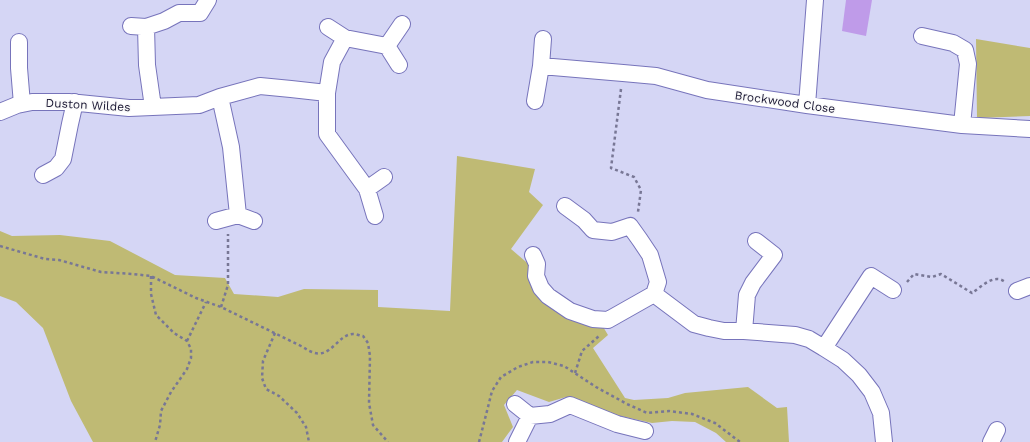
<svg xmlns="http://www.w3.org/2000/svg" width="1030" height="442" font-family="'Work Sans',sans-serif">
<style>
.green{fill:#bfba74}
.building{fill:#bf9be9}
.lines{fill:none;stroke-linecap:round;stroke-linejoin:round}
.minor-casing{stroke:#7774bb;stroke-width:18}
.path{stroke:#787795;stroke-width:2.5;stroke-dasharray:3 3;stroke-linecap:butt}
.minor{stroke:#fff;stroke-width:16}
.labels{text-anchor:middle;stroke-width:3;stroke-linejoin:round;paint-order:stroke}
.street-label{font-size:12px;fill:#16132f;stroke:#fafafa}
</style>
<rect width="100%" height="100%" fill="#d5d6f5"/>
<path class="green" d="M976,39L1030,48V116L977,118Z
M457,156L535,169L529,192L543,205L511,249L532,267L531,281L602,325L608,335L593,348L625,398L634,400L668,398L685,393L748,387L777,408L787,407L789,442H726L716,433L695,422L672,421L652,423L598,411L566,397L549,402L517,390L504,405L513,427L502,442H93L71,401L43,328L16,302L0,296V231L12,236L60,235L110,241L175,275L225,278L234,294L278,297L304,289L378,290V307L450,311Z"/>
<path class="building" d="M846,0H872L866,36L842,31Z"/>
<g class="lines">
<defs>
<path id="minor" d="M131,26L146,27L164,21L179,13H200L208,0
M146,27L147,65L153,107
M328,27L345,38L387,46
M922,36L953,43L965,50L968,64L962,125
M19,42V68L22,104
M399,65L387,46L402,24
M541,66L623,73L656,76L707,90L807,105L962,125L1030,129
M327,93L332,62L345,38
M535,101L541,66L543,39
M807,105L815,0
M0,112L17,105L32,102H69L129,108L199,105L220,97L260,86L291,89L327,93V134L367,189L375,216
M43,175L56,168L63,159L70,124L75,102
M367,189L384,177
M238,215L254,221
M216,221L238,215L231,147L220,97
M533,255L537,264L536,276L541,288L548,296L570,311L593,319L608,320L654,294L658,282L650,255L640,240L630,226L612,232L593,230L584,220L565,206
M1017,291L1030,286
M654,294L694,324L709,328L724,331H744L795,335L809,339L824,348L843,360L859,375L872,392L881,413L884,442
M744,331L747,295L753,283L774,255L756,241
M824,348L871,276L893,290
M515,404L530,416L550,414L570,405L617,424L645,431
M517,442L530,416
M991,442L997,430"/>
</defs>
<use href="#minor" class="minor-casing"/>
<path class="path" d="M621,89L611,168L634,177L641,190L638,212
M0,246L45,259L59,260L101,272L133,274L151,276L196,298L221,307L301,346C305,348 308,351 312,352C331,360 338,333 354,334C357,334 360,336 363,336L368,343L370,356L369,403L373,425L388,442
M151,276V294L156,315L174,333L187,341L191,349V358L187,369L171,392L161,411L160,425L155,442
M907,282L914,274L932,277L941,274L972,293C981,287 994,273 1005,282
M221,307L228,285V234
M275,333L263,361L262,378L266,389L279,396L297,413L306,427L309,442
M187,341L206,302
M575,373L582,351L599,336
M479,442L487,411L492,391L501,377L518,367L533,362H548L564,366L596,387L627,404L647,413L669,411L692,414L715,423L740,442"/>
<use href="#minor" class="minor"/>
</g>
<g class="labels">
<g class="street-label">
<text transform="translate(785 102) rotate(8)" y="4">Brockwood Close</text>
<text transform="translate(88 105) rotate(3)" y="4">Duston Wildes</text>
</g>
</g>
</svg>
